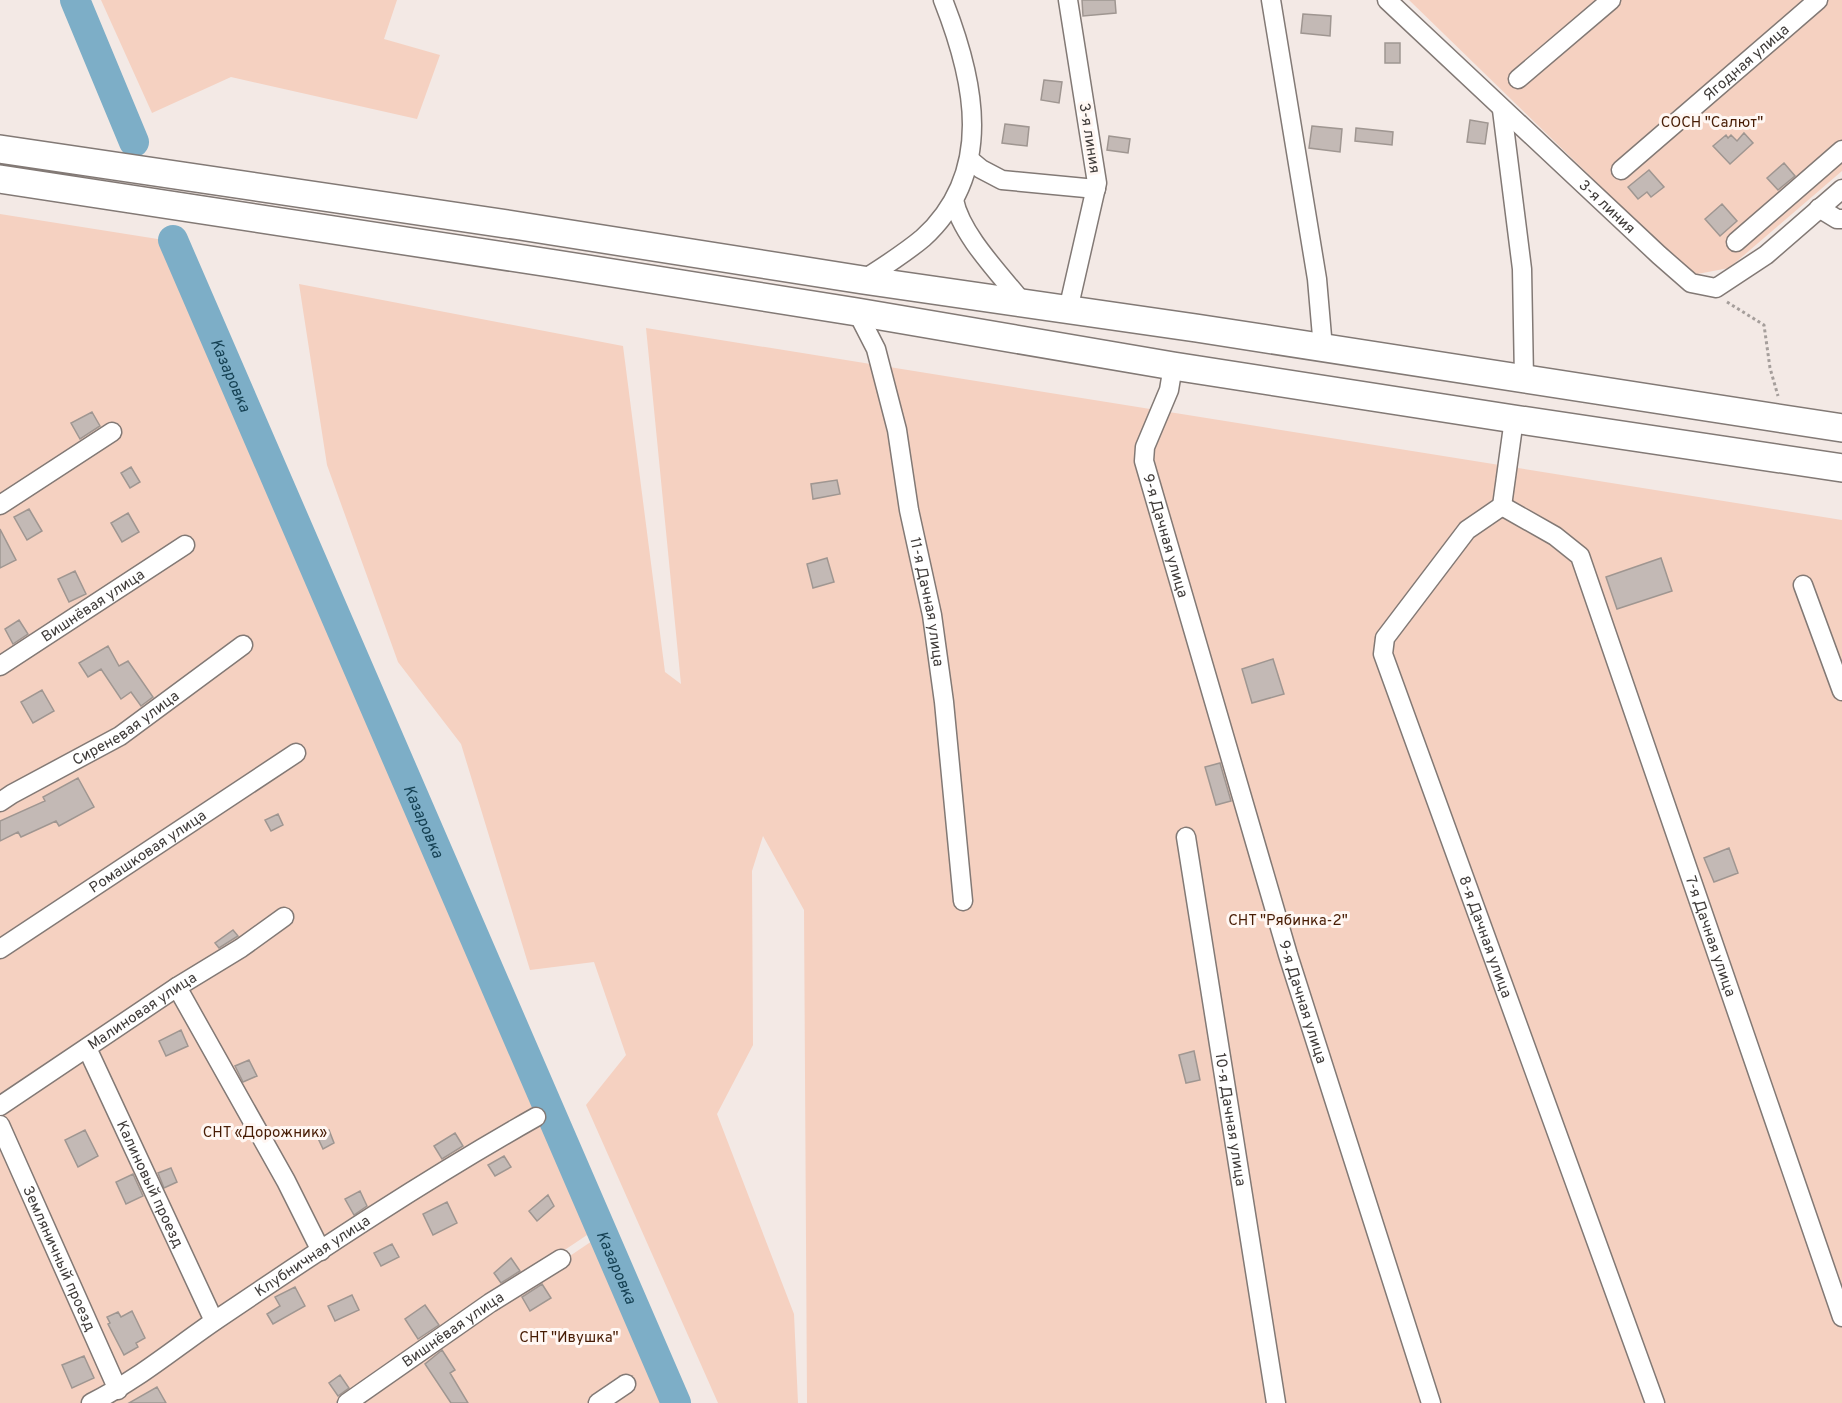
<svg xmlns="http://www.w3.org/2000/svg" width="1842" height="1403" font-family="Overpass,sans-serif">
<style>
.green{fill:#f5d1c1}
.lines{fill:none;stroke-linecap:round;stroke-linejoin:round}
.river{stroke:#7daec7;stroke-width:30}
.building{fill:#c3b9b5;stroke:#9f9691;stroke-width:1.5}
.minor-casing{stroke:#827975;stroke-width:21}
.highway-casing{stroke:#827975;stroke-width:30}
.path{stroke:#a59e9b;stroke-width:3;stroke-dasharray:3 3;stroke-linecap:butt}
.minor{stroke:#fff;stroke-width:18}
.highway{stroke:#fff;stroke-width:27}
.labels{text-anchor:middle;stroke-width:6;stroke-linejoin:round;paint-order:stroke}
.street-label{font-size:15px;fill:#3f3b39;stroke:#fff7f3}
.park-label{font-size:15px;fill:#471c04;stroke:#fff7f3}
.water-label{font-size:16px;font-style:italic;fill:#143f51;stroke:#fff7f3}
</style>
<rect width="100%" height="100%" fill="#f3e9e5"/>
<path class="green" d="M101,0H397L384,39L440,55L417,119L231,77L152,113Z
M1409,0H1842V171L1729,268L1692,275Z
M0,214L164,240L596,1229L336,1403H0Z
M299,284L623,346L665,672L681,684L646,328L1842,520V1403H807L804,910L763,836L752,871L753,1045L717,1114L794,1314L798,1403H718L586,1105L626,1055L594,962L530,970L461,744L398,662L327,465Z
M598,1237L670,1403H352Z"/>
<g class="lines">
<g class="river">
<path d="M75,0L134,142"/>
<path id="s1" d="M173,240L676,1403"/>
</g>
</g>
<path class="building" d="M1082,0H1115L1116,13L1083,16Z
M1303,14L1331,16L1330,36L1301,33Z
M1385,43H1400V63H1385Z
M1044,80L1062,82L1059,103L1041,100Z
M1470,120L1488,123L1485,144L1467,142Z
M1005,124L1029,127L1027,146L1002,143Z
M1312,126L1342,129L1340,152L1309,148Z
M1356,128L1393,132L1392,145L1355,141Z
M1744,133L1753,143L1730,164L1713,146L1726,135L1728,138L1731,135L1737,141Z
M1109,136L1130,139L1128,153L1107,150Z
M1784,163L1795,176L1778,190L1767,178Z
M1649,170L1664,187L1651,197L1647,192L1638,199L1628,187Z
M1722,204L1737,221L1720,236L1705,219Z
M92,412L100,426L80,439L71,423Z
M131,467L140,482L130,488L121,473Z
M837,480L840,494L813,499L811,484Z
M29,509L42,531L27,540L14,517Z
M128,513L139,532L122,542L111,523Z
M0,529L16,560L0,568Z
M827,558L834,582L813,588L807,564Z
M1661,558L1672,591L1617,609L1606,577Z
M75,571L86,594L69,602L58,579Z
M19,620L28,634L13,644L5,629Z
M108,646L119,666L128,661L153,697L141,706L131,692L121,699L101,669L88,677L79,663Z
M1273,659L1284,694L1252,703L1242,669Z
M42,690L54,711L33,723L21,702Z
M1220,763L1231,801L1216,805L1205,767Z
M78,778L94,807L59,826L56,821L21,837L18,832L0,841V821L45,801L43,797Z
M278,814L283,825L271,831L265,820Z
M1729,848L1738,873L1714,882L1704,858Z
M233,930L238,936L219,948L215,943Z
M181,1030L188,1046L166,1056L159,1041Z
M1194,1051L1200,1080L1186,1083L1179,1055Z
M249,1060L257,1076L243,1082L235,1066Z
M85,1130L98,1156L78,1167L65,1140Z
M329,1130L334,1143L323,1149L317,1136Z
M455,1133L463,1146L442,1159L434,1146Z
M504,1156L511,1167L495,1176L488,1165Z
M171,1168L177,1182L164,1188L158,1173Z
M133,1174L143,1196L126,1204L116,1182Z
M360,1191L367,1206L354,1215L345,1199Z
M548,1195L554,1206L537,1221L529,1211Z
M447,1202L457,1223L433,1235L423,1214Z
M392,1244L399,1257L381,1266L374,1253Z
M511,1258L520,1271L501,1283L494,1273Z
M542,1284L551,1298L530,1311L522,1297Z
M295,1287L305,1306L273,1324L267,1314L280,1306L275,1297Z
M352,1295L359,1310L335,1321L328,1306Z
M425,1305L439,1325L418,1339L405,1319Z
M132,1311L145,1338L136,1343L138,1347L124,1355L108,1324L110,1323L107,1317L118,1312L121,1317Z
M442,1350L455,1370L450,1373L468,1403H451L425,1364Z
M84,1356L94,1378L72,1388L62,1365Z
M340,1375L349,1388L338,1396L329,1383Z
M157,1387L166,1403H129Z"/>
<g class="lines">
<defs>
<g id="minor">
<path d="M1271,0L1317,279L1323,348"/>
<path id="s2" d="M1387,0L1659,255L1691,283L1716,288L1766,255L1842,189"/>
<path d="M1518,79L1611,0"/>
<path d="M1502,110L1522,269L1524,379"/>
<path d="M969,159L981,169L1002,180L1096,189"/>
<path id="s3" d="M1621,170L1818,0"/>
<path d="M954,200C961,235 1001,275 1023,303"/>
<path d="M1819,208L1837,219H1842"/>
<path d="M1736,242L1842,150"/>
<path d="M863,280C883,267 904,254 923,238C995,172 975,81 943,0"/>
<path d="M1068,310L1097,183L1068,0"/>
<path id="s4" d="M857,312L876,349L897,430L909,510L932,615L944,702L963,901"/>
<path id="s5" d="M1173,366L1169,390L1145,447L1144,461L1288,955L1431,1403"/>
<path d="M0,505L112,432"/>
<path id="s6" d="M1502,506L1467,530L1385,638L1383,654L1655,1403"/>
<path id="s7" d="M1502,506L1555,536L1580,556L1842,1317"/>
<path d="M1502,506L1514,419"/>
<path d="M1803,585L1842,691"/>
<path id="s8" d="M0,666L185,545"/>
<path id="s9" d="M0,802L12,794L120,736L243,645"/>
<path id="s10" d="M1186,837L1276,1403"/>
<path id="s11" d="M0,949L296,753"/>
<path d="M177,987L286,1181L321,1251"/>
<path id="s12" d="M87,1048L214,1321"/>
<path id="s13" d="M0,1106L177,987L241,948L284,917"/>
<path id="s14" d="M0,1125L118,1390"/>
<path id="s15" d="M91,1403C136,1381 175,1348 216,1320C321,1249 426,1179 536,1117"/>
<path id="s16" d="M347,1403L490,1303L561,1259"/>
<path d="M598,1403L626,1384"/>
</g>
<path id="highway" d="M0,149L520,226L863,280L1196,328L1842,428
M0,179L556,264L857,312L1173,366L1514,419L1842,468"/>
</defs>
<use href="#minor" class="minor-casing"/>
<use href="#highway" class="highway-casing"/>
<path class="path" d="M1727,302L1764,325L1770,368L1778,396"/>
<use href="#minor" class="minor"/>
<use href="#highway" class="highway"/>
</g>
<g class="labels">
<g class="street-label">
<text dy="5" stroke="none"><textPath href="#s3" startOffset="165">Ягодная улица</textPath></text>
<text transform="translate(1090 138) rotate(81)" y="5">3-я линия</text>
<text dy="5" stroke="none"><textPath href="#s2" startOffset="302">3-я линия</textPath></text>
<text dy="5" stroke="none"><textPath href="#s5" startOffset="178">9-я Дачная улица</textPath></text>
<text dy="5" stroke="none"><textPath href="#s4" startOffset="300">11-я Дачная улица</textPath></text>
<text dy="5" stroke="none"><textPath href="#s8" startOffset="111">Вишнёвая улица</textPath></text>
<text dy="5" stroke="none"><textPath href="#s9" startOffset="146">Сиреневая улица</textPath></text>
<text dy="5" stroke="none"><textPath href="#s11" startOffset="177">Ромашковая улица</textPath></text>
<text dy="5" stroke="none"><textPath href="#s6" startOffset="495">8-я Дачная улица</textPath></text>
<text dy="5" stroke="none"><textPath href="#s7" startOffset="495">7-я Дачная улица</textPath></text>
<text dy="5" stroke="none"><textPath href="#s5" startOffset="664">9-я Дачная улица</textPath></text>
<text dy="5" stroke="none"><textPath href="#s13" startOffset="171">Малиновая улица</textPath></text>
<text dy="5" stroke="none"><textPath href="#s10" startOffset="286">10-я Дачная улица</textPath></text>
<text dy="5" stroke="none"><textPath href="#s12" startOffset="150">Калиновый проезд</textPath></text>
<text dy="5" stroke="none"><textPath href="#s14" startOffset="146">Земляничный проезд</textPath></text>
<text dy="5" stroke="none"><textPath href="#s15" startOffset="266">Клубничная улица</textPath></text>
<text dy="5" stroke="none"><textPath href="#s16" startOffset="129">Вишнёвая улица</textPath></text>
</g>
<g class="park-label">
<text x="1712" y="127">СОСН "Салют"</text>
<text x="1288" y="925">СНТ "Рябинка-2"</text>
<text x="265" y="1137">СНТ «Дорожник»</text>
<text x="569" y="1342">СНТ "Ивушка"</text>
</g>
<g class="water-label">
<text dy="6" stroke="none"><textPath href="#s1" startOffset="147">Казаровка</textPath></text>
<text dy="6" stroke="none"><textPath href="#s1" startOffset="633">Казаровка</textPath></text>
<text dy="6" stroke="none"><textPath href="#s1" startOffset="1119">Казаровка</textPath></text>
</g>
</g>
</svg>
